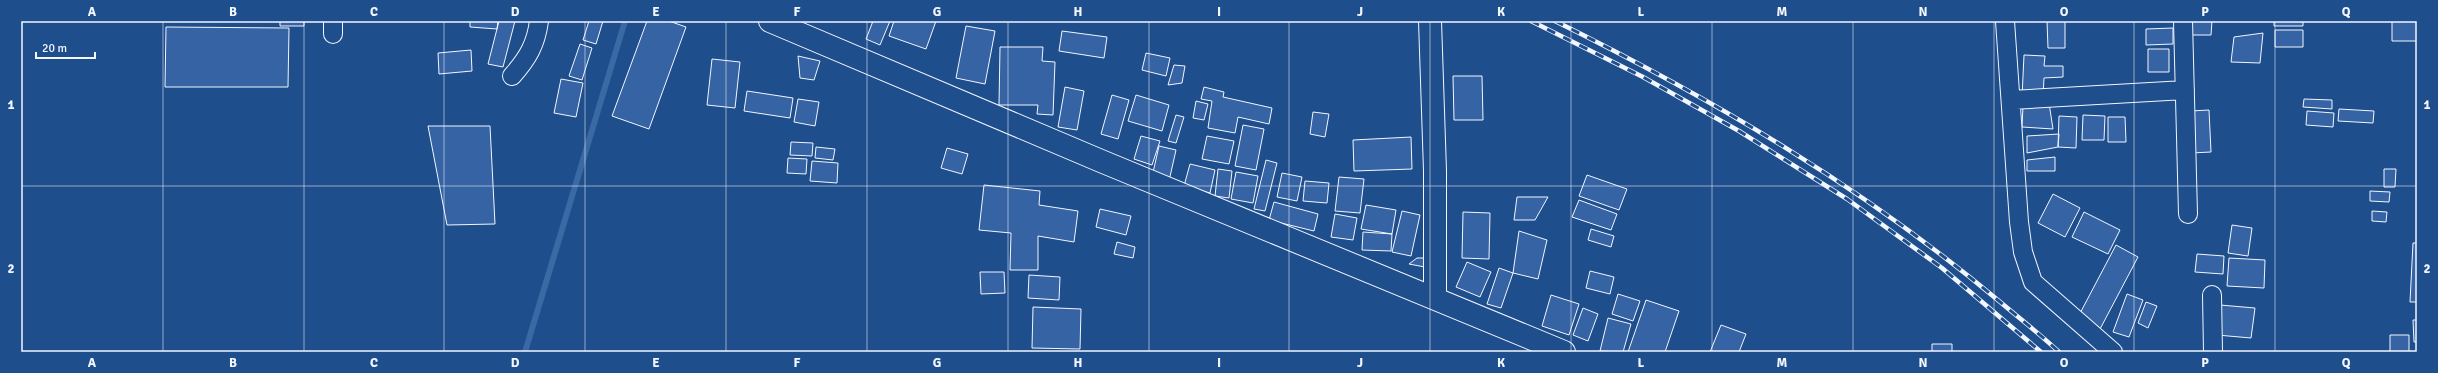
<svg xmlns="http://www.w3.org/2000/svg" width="2438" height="373" font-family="Signika,sans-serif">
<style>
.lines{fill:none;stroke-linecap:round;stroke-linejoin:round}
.stream{stroke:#3b69a3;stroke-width:6}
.building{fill:#3563a3;stroke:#f2f6ff}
.minor-casing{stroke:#f2f6ff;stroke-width:20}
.secondary-casing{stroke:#f2f6ff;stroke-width:24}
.trunk-casing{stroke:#f2f6ff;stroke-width:24}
.minor{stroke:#1f4e8c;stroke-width:18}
.secondary{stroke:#1f4e8c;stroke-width:22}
.trunk{stroke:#1f4e8c;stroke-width:22}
.rail-casing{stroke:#f2f6ff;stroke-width:4.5}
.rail{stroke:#1f4e8c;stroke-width:3;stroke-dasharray:9;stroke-linecap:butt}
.grid{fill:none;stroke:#f2f6ff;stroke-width:1;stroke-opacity:0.55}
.neatline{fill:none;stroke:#f2f6ff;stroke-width:1.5}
.grid-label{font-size:13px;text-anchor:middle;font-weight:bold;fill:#f2f6ff}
</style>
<rect width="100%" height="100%" fill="#1f4e8c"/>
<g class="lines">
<path class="stream" d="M525,352L625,21"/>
</g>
<path class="building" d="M280,21H304V26H280Z
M470,21H498L497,29L470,27Z
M499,21H515L503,67L488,64Z
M589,21H603L596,44L583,40Z
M647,21H669L686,27L649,129L612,116Z
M873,21H890L880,45L866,39Z
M894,21H936L926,49L889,36Z
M2047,21H2065V48H2048Z
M2188,21H2212L2211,35H2188Z
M2274,21H2303V26H2274Z
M2392,21H2417V41H2392Z
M966,26L995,31L985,84L956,78Z
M166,27L289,28L288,87H165Z
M2173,28V44L2146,45V29Z
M2275,30H2303V47H2275Z
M1062,31L1107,37L1104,58L1059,51Z
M2263,33L2260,63L2231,62L2234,37Z
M580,44L592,48L582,80L569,76Z
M1000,47H1043L1042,61L1055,62L1053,115L1037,114L1038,105H999Z
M2148,49H2169V72H2148Z
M471,50L472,71L439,74L438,53Z
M1146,53L1170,58L1166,76L1142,70Z
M2024,55L2045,56L2044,66H2063V77L2044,78L2043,97H2022Z
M798,56L820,61L814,80L800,78Z
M712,59L740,62L735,108L707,105Z
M1174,65L1185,66L1182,83L1168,85Z
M1453,76H1482L1483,120H1454Z
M561,79L583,83L576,117L554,113Z
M1065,87L1084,91L1077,130L1058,127Z
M1204,87L1224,92L1223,97L1272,108L1269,124L1238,117L1235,133L1208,128L1212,101L1201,99Z
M747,91L793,98L790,118L744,111Z
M1112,95L1129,100L1118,139L1101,134Z
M1136,95L1169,105L1162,131L1128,121Z
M798,99L819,102L815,126L794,122Z
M2304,99L2332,100V109L2303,107Z
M1196,101L1208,104L1204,120L1193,118Z
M2049,103L2053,129L2022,127L2023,106Z
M2339,109L2374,111L2373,123L2338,121Z
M2209,110L2211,152L2191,153L2190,111Z
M2307,111L2334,113L2333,127L2306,125Z
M1313,112L1329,114L1325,137L1310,134Z
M1176,115L1184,117L1176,143L1168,141Z
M2083,115L2105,116L2104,140H2082Z
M2059,116L2077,117L2076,148L2058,147Z
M2108,117H2125L2126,142H2108Z
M1243,125L1264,129L1256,170L1235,166Z
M428,126H490L495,224L447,225Z
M2059,134L2058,147L2027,153V136Z
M1141,136L1160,141L1152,165L1134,159Z
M1207,136L1234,141L1229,164L1202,159Z
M1411,137L1412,169L1354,171L1353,140Z
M791,142L813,143L812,156L790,155Z
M1159,146L1176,150L1169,181L1152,177Z
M816,147L835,149L833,160L815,158Z
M947,148L968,154L962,174L941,168Z
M2055,157V171H2027V160Z
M788,158L807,159L806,174L787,173Z
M1266,160L1277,163L1265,211L1254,209Z
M812,161L838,163L837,183L810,181Z
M1190,164L1215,170L1210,193L1184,186Z
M1218,169L1232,171L1229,198L1215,196Z
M2384,169H2396L2395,187H2384Z
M1236,172L1258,176L1253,203L1231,199Z
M1282,173L1302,177L1297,201L1277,197Z
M1587,175L1627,189L1619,210L1579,196Z
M1339,177L1364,179L1360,213L1335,211Z
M1305,181L1329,183L1327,203L1303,201Z
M984,185L1040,191L1039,205L1078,211L1074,242L1038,236V270H1010L1011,233L979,230Z
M2370,191L2390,192L2389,202L2370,201Z
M2053,194L2080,208L2065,237L2038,223Z
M1517,197H1548L1535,220H1514Z
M1579,200L1617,214L1611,230L1572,217Z
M1274,202L1318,214L1314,231L1269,220Z
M1366,205L1396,210L1392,234L1361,229Z
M1100,209L1131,216L1126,235L1096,227Z
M1402,211L1420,215L1411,256L1392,252Z
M2372,211L2387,212L2386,222L2372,221Z
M1463,212L1490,213L1489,259L1462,258Z
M2084,212L2120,230L2108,254L2072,237Z
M1335,214L1357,218L1353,240L1331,237Z
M2232,225L2252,228L2248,256L2228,253Z
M1591,229L1614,236L1611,247L1588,240Z
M1519,231L1547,240L1538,279L1513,273Z
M1363,232L1392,234L1391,251L1362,250Z
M1117,242L1135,247L1133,258L1114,254Z
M2413,243H2417V302H2410Z
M2116,245L2138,257L2099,331L2077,319Z
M2197,254L2224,256L2223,274L2195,272Z
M1417,258H1430V268L1409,264Z
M2229,258L2265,260L2264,288L2227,286Z
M1467,262L1491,272L1480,297L1456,287Z
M1499,268L1513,273L1501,308L1487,304Z
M1590,271L1614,277L1610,294L1586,288Z
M980,272H1004L1005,293L981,294Z
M1029,275L1060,277L1059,300L1028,298Z
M1618,294L1640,301L1633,321L1612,314Z
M2127,294L2143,300L2129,337L2113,332Z
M1551,295L1579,304L1569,335L1542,326Z
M1646,300L1679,311L1665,352H1628Z
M2146,302L2157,306L2148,328L2138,323Z
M2220,305L2255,308L2251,338L2217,335Z
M1033,307L1081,309L1080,349L1032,348Z
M1583,308L1598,314L1588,341L1573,335Z
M1608,318L1631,324L1623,352L1600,351Z
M2413,320H2417V342H2414Z
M1721,325L1746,334L1739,352H1710Z
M2390,335H2409V352H2390Z
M1932,344H1952V352H1932Z"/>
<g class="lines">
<defs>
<path id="minor" d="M333,21V34
M2005,21L2019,222L2023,252L2033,282L2113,352
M2183,21L2188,214
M512,76C528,58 536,44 539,21
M2011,100L2185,90
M2212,295L2213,352"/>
<path id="secondary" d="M1430,21L1435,171V297"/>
<path id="trunk" d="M770,21L1101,161L1564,352"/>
</defs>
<use href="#minor" class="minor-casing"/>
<use href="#secondary" class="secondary-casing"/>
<use href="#trunk" class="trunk-casing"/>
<use href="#minor" class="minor"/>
<use href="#secondary" class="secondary"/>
<use href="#trunk" class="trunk"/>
<defs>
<path id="rail" d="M1531,21L1643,77L1739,131L1847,199L1942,268L2041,352
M1555,21C1713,99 1864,188 1999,301C2019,318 2040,334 2059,352"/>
</defs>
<use href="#rail" class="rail-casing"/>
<use href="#rail" class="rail"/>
</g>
<path class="grid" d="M163,21V352M304,21V352M444,21V352M585,21V352M726,21V352M867,21V352M1008,21V352M1149,21V352M1289,21V352M1430,21V352M1571,21V352M1712,21V352M1853,21V352M1994,21V352M2134,21V352M2275,21V352M21,186H2417"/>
<rect width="2438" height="373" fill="none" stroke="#1f4e8c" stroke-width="44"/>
<path d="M36 52v6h59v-6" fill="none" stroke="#f2f6ff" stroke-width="2"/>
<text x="42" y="52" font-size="12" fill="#f2f6ff" stroke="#1f4e8c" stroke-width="3" paint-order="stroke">20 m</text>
<rect x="22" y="22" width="2394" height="329" class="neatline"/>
<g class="grid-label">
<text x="92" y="16">A</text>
<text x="233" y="16">B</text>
<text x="374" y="16">C</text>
<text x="515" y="16">D</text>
<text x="656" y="16">E</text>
<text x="797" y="16">F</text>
<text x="937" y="16">G</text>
<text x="1078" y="16">H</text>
<text x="1219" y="16">I</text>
<text x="1360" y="16">J</text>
<text x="1501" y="16">K</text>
<text x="1641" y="16">L</text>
<text x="1782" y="16">M</text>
<text x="1923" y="16">N</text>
<text x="2064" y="16">O</text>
<text x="2205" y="16">P</text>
<text x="2346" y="16">Q</text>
<text x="11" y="109">1</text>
<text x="2427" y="109">1</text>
<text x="11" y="273">2</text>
<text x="2427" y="273">2</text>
<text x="92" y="367">A</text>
<text x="233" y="367">B</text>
<text x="374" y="367">C</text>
<text x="515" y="367">D</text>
<text x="656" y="367">E</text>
<text x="797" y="367">F</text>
<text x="937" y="367">G</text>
<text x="1078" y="367">H</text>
<text x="1219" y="367">I</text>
<text x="1360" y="367">J</text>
<text x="1501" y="367">K</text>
<text x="1641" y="367">L</text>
<text x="1782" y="367">M</text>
<text x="1923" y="367">N</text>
<text x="2064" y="367">O</text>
<text x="2205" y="367">P</text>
<text x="2346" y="367">Q</text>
</g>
</svg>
